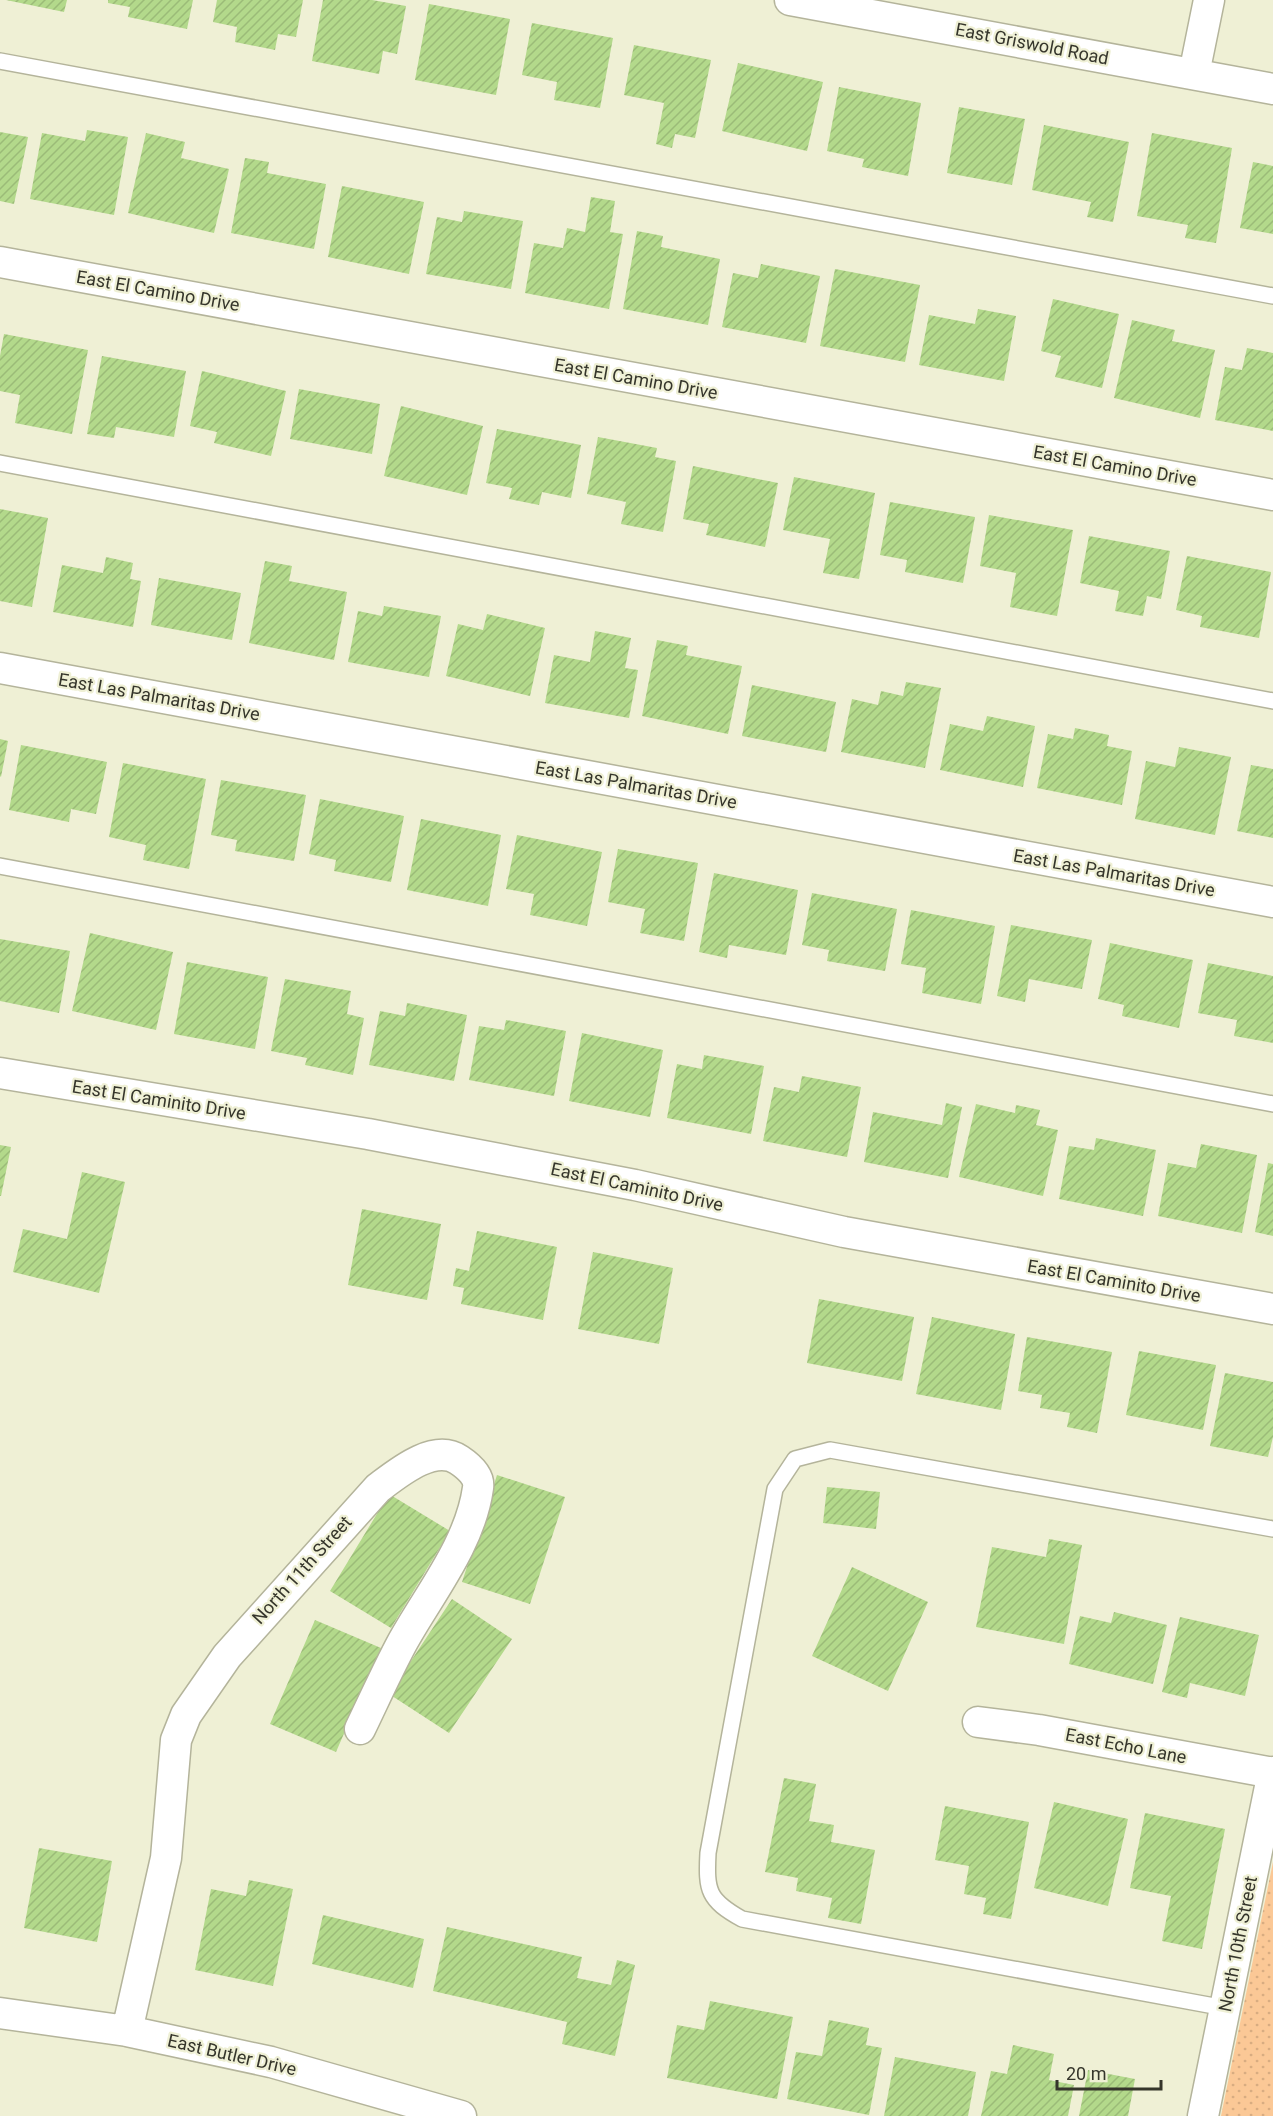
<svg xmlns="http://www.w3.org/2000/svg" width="1273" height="2116" font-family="Roboto,sans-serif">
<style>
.grass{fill:url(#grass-dots)}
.building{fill:url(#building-hatch)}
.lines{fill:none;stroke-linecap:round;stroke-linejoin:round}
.service-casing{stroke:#b4b49b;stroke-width:18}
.minor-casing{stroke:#b4b49b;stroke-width:33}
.service{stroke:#fff;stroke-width:15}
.minor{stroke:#fff;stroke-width:30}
.labels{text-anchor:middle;stroke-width:4.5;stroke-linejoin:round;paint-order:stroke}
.street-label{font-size:18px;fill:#35352b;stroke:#eff0d5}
</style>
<defs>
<pattern id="grass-dots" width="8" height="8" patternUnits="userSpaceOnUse" patternTransform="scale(1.5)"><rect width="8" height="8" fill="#fbc896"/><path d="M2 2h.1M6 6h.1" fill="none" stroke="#d8ac81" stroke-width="1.8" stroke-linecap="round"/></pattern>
<pattern id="building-hatch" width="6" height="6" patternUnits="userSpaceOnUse" patternTransform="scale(1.5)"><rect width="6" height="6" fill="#b3d98b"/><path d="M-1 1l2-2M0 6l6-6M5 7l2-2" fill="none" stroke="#9bbb78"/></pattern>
</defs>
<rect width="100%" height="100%" fill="#eff0d5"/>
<path class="grass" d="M1273,1862V2116H1221Z"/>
<path class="building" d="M6,0H67L64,12Z
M108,0H193L187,29L128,17L130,7L108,3Z
M217,0H303L296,37L278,34L275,50L235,42L237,27L213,22Z
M323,0H372L406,6L397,54L383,51L379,74L312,61Z
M429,4L510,19L496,95L415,80Z
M532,23L613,38L600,108L554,100L557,82L522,75Z
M634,45L711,60L695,138L675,134L672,148L656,144L664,103L624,95Z
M738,63L823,82L807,151L722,131Z
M839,87L921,103L908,176L862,167L864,159L827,151Z
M959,107L1025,119L1012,185L947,173Z
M1044,125L1129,142L1113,222L1087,217L1091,202L1032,190Z
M87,130L128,137L114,215L30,199L42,133L85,141Z
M0,132L28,137L14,204L0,201Z
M146,133L185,142L181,158L229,169L214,233L128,213Z
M1152,133L1232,148L1216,243L1185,238L1188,225L1137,216Z
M245,158L269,162L267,173L326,184L314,249L231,233Z
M1253,162L1273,166V234L1240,228Z
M342,186L424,202L409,274L328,257Z
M591,197L615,201L610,232L623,234L609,309L525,293L534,243L563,248L567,228L585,232Z
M464,211L523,221L511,289L426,274L437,217L462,222Z
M637,231L663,236L661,247L720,259L708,325L623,309Z
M761,264L820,276L806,343L722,327L733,273L758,278Z
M835,269L920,285L905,362L820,346Z
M1053,299L1119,314L1102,388L1055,377L1061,356L1041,351Z
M978,309L1016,316L1004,381L919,365L929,315L975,324Z
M1132,320L1175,330L1172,341L1215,350L1200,418L1114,398Z
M4,334L88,350L72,434L15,423L20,395L0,391V356Z
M1247,348L1273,353V431L1215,420L1225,367L1242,370Z
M102,356L186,371L174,437L116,427L114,438L87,434Z
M202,371L286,391L271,456L214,443L217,432L190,426Z
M299,389L380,404L372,454L290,439Z
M401,406L483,426L467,495L384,476Z
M497,429L581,445L571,498L542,492L539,505L509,499L512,488L486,483Z
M598,437L657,448L655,457L676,461L663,532L621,524L626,502L587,494Z
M693,466L778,483L765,547L706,535L709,524L683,519Z
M794,477L875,493L859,579L823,573L830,539L783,530Z
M890,502L975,517L963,583L905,572L907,560L880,555Z
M0,509L48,518L32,607L0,601Z
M989,515L1073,530L1057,616L1010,607L1016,573L980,566Z
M1089,536L1170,551L1161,599L1147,596L1143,616L1115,611L1119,591L1080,583Z
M1187,556L1271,572L1259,638L1200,627L1202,616L1176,610Z
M106,557L133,563L130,579L141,581L133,627L53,612L62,565L103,573Z
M265,561L292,566L289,581L347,592L334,660L249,643Z
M159,578L241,593L232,640L151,625Z
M384,606L441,616L429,677L348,662L358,611L382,616Z
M487,614L545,628L530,696L446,676L458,624L483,630Z
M595,631L631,638L625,668L638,670L629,718L545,703L554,655L590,662Z
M657,640L688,646L686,655L742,666L728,734L642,716Z
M906,682L941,688L925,768L841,752L852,699L878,705L881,691L903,696Z
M752,685L836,702L826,752L742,736Z
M987,716L1035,726L1023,787L940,770L950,724L983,731Z
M1075,728L1109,735L1107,746L1132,751L1122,805L1037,788L1048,734L1073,739Z
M0,739L8,741L1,777L0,776Z
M21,745L107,762L96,814L71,809L69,822L9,810Z
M1179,747L1231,757L1215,835L1135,819L1146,761L1175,767Z
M123,763L206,779L189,869L143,860L146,845L109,837Z
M1251,765L1273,769V838L1237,831Z
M221,780L306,795L294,861L235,851L237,840L211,835Z
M320,799L404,816L391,882L334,871L336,860L309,854Z
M421,819L501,835L488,906L407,890Z
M517,835L602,852L587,926L530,915L534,894L506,889Z
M618,849L698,863L684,941L640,933L645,909L608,902Z
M714,873L798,890L786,955L729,945L727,958L699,952Z
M812,893L897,909L885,971L827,961L829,950L802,945Z
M911,910L995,926L981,1004L922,993L926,968L901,964Z
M1011,925L1092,940L1082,989L1029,979L1025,1002L997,996Z
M90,933L173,952L156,1030L72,1011Z
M0,939L70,951L59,1013L0,1001Z
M1110,943L1193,960L1179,1028L1122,1016L1124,1005L1098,999Z
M187,962L268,977L255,1049L174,1034Z
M1208,963L1273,976V1043L1234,1036L1237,1020L1198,1013Z
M285,979L351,991L347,1014L364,1018L353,1075L305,1065L307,1058L271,1051Z
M407,1003L467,1015L454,1081L369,1065L380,1011L405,1016Z
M506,1020L566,1031L554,1096L469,1080L479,1026L504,1030Z
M582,1033L663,1050L650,1117L569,1101Z
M704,1055L764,1066L751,1134L667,1118L677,1064L702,1069Z
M802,1076L861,1087L847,1157L763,1141L774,1087L799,1092Z
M946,1103L962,1107L948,1178L864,1162L873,1112L942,1125Z
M976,1104L1015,1113L1016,1105L1040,1110L1036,1125L1058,1130L1043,1196L959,1177Z
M1096,1138L1156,1150L1143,1216L1059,1199L1069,1146L1094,1150Z
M1201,1144L1257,1155L1242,1233L1158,1216L1168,1163L1196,1168Z
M0,1145L11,1147L1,1196H0Z
M1268,1163L1273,1164V1236L1255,1232Z
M82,1172L125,1182L99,1293L13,1272L23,1229L67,1239Z
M362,1209L441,1224L427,1300L348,1285Z
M477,1231L557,1247L543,1320L461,1304L464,1288L453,1286L456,1268L469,1271Z
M593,1252L673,1268L659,1344L578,1329Z
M819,1299L914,1317L902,1381L807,1363Z
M932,1317L1015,1334L1001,1410L916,1394Z
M1027,1337L1112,1352L1097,1433L1067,1427L1070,1413L1040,1408L1042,1395L1018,1391Z
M1139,1351L1216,1365L1203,1430L1126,1415Z
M1225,1373L1273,1382V1437L1268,1457L1210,1446Z
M497,1475L565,1497L530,1604L462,1582Z
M827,1487L880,1492L876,1529L823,1523Z
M389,1494L450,1531L391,1628L330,1591Z
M1049,1539L1082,1545L1064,1644L976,1627L992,1547L1046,1557Z
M852,1567L928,1602L888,1691L812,1656Z
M452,1599L512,1639L449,1733L389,1694Z
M1114,1612L1167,1625L1153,1684L1069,1664L1080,1616L1111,1623Z
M1180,1617L1259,1635L1245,1696L1190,1683L1187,1698L1162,1692Z
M315,1620L381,1648L336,1752L270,1724Z
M784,1778L816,1784L809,1821L834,1825L831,1842L875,1850L861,1924L828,1918L832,1898L796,1891L798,1878L765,1872Z
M1054,1802L1128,1819L1108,1906L1034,1888Z
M945,1806L1029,1822L1011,1919L983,1914L986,1898L964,1894L969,1866L935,1860Z
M1145,1813L1225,1829L1202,1949L1162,1941L1171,1896L1130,1888Z
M39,1848L112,1861L97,1942L24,1928Z
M249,1880L293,1889L273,1986L195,1970L211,1889L246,1896Z
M323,1915L424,1939L413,1988L312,1964Z
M447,1927L582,1957L577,1978L611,1985L617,1960L635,1965L615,2056L562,2044L567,2022L433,1991Z
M710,2001L793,2017L777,2099L667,2078L677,2025L704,2030Z
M829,2020L869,2028L866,2045L882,2048L869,2115L787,2099L796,2052L822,2056Z
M1013,2045L1054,2054L1049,2080L1074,2085L1068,2116H981L991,2071L1007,2074Z
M895,2057L976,2072L968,2116H884Z
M1088,2070L1135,2079L1128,2116H1079Z"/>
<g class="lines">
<defs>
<path id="service" d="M0,61L1273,296
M0,463L1273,701
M0,866L1273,1104
M1225,2008L742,1919C708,1900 706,1891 708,1853L775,1489L795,1459L830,1450L1273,1529"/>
<path id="minor" d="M790,0L1273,89
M1194,74L1209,0
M0,262L1273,495
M0,668L1273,902
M0,1073L368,1134L635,1185L844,1232L1273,1309
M978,1722L1039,1730L1273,1773
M0,2013L127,2031L271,2062L461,2116
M127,2031L166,1858L176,1740L186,1715L227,1656L378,1488C398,1473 434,1443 459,1460C468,1466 480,1476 478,1488C470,1545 429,1594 402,1643C387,1671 374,1700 360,1729
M1203,2116L1273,1772"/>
</defs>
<use href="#service" class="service-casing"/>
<use href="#minor" class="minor-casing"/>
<use href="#service" class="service"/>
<use href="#minor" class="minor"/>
</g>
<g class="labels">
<g class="street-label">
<text transform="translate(1032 44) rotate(11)" y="6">East Griswold Road</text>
<text transform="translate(158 291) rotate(10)" y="6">East El Camino Drive</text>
<text transform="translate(636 379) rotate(10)" y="6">East El Camino Drive</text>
<text transform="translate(1115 466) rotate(10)" y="6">East El Camino Drive</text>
<text transform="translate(159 697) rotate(10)" y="6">East Las Palmaritas Drive</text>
<text transform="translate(636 785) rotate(10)" y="6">East Las Palmaritas Drive</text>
<text transform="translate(1114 873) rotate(10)" y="6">East Las Palmaritas Drive</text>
<text transform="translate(159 1100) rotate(9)" y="6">East El Caminito Drive</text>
<text transform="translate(637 1187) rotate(12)" y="6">East El Caminito Drive</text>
<text transform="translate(1114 1281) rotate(10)" y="6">East El Caminito Drive</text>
<text transform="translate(302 1570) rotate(-48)" y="6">North 11th Street</text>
<text transform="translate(1126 1746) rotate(11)" y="6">East Echo Lane</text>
<text transform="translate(1238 1944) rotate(-79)" y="6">North 10th Street</text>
<text transform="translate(232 2055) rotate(13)" y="6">East Butler Drive</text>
</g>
</g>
<path d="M1057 2080v9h104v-9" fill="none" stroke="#35352b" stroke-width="3"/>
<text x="1066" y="2080" font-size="18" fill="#35352b" stroke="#eff0d5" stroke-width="4.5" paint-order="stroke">20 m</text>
</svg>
